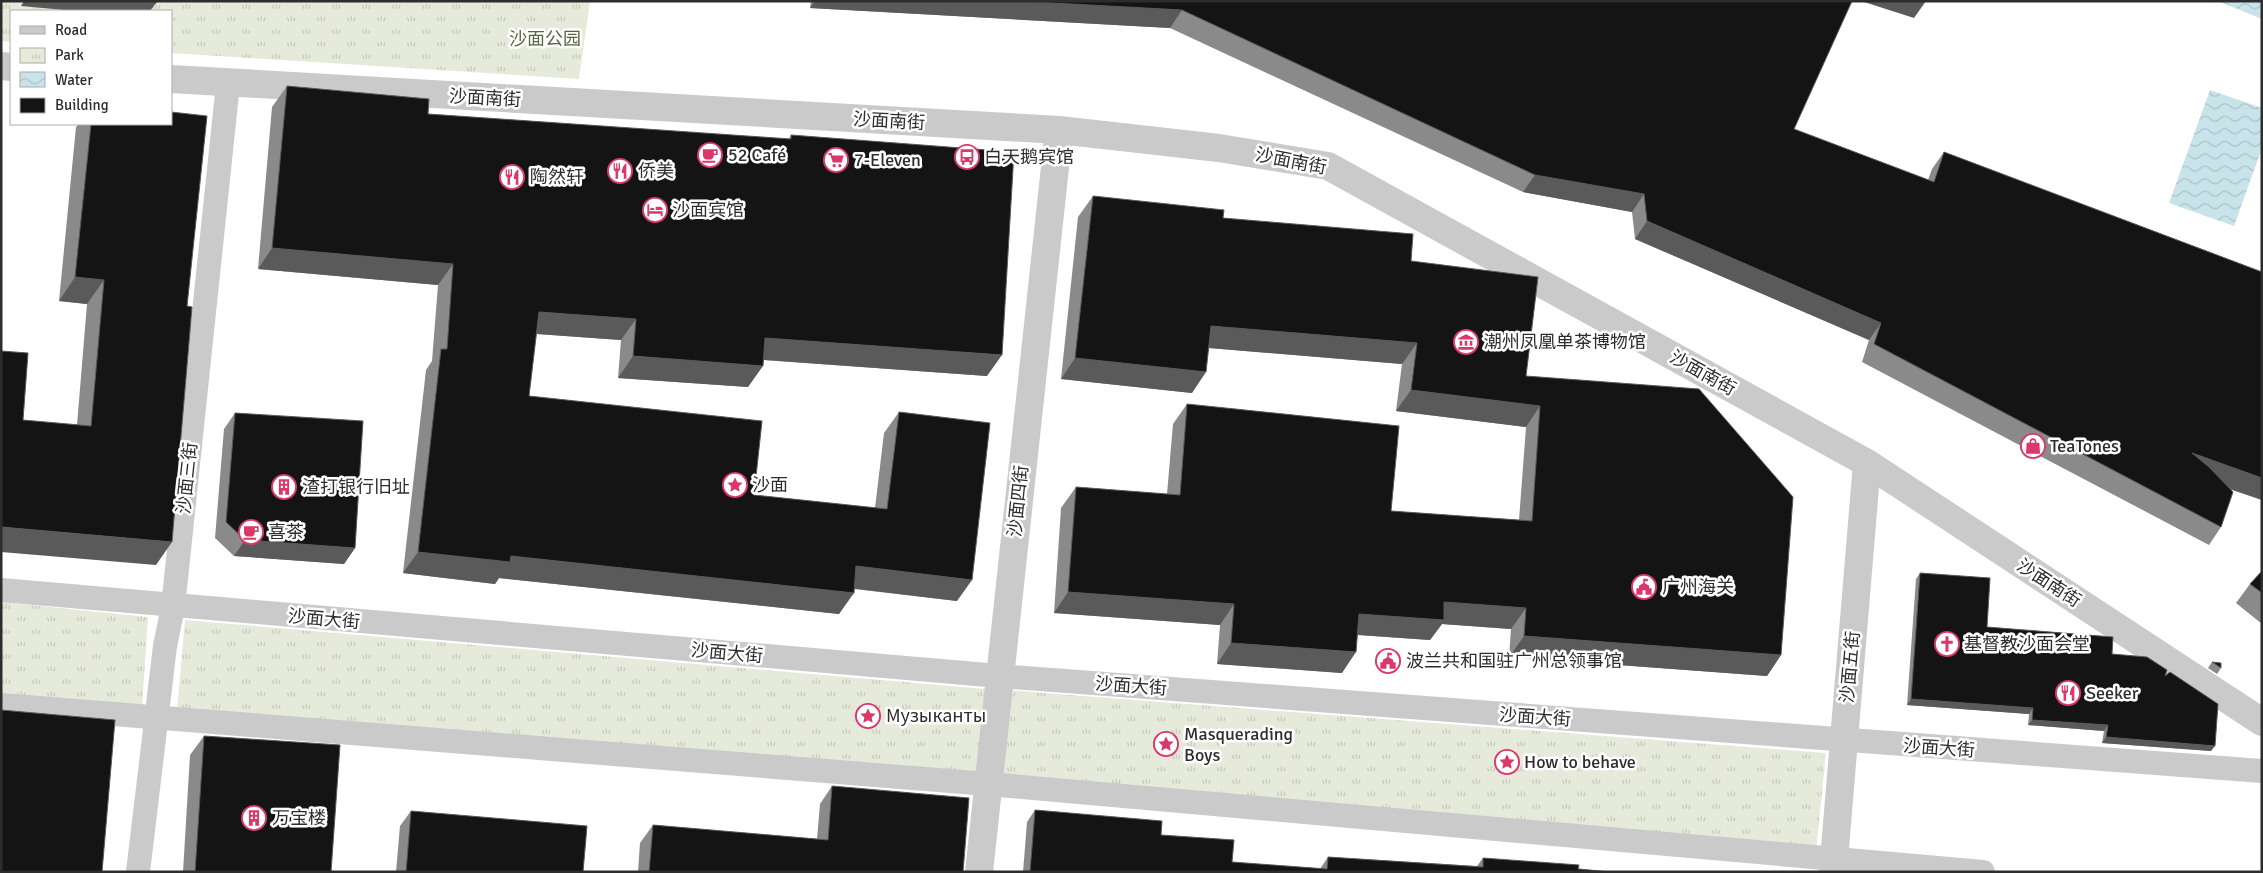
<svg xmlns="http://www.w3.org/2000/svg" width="2263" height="873" font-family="Signika,'Noto Sans SC',sans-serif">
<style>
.park{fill:url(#park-tufts)}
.water{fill:url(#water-waves)}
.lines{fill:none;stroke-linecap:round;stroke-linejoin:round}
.pedestrian{stroke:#cacaca;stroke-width:24}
.minor{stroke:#cacaca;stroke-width:28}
.wall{fill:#8a8a8a}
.shaded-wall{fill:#5a5a5a}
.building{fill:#141414;stroke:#5a5a5a}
.labels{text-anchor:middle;stroke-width:5;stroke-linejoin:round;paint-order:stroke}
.park-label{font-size:18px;fill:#59663d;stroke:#fff}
.street-label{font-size:18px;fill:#2d2d2d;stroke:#fff}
.poi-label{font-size:18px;fill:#2d2d2d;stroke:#fff;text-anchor:start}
</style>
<defs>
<pattern id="park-tufts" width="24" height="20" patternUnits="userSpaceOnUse" patternTransform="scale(1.25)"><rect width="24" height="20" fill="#e6eadb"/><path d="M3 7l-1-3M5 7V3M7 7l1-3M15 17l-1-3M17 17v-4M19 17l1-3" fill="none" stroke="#c6c9bc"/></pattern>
<pattern id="water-waves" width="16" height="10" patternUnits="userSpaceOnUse" patternTransform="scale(1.25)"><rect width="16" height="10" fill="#c8e3e9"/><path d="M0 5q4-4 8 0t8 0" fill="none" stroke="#acc3c8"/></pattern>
</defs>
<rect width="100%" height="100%" fill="#fff"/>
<path class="park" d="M1,1H590L579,79L171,53V11H11V42L1,41Z
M1,602L148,617L142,708L1,696Z
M185,620L986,689L980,772L177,709Z
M1007,690L1826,753L1816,852L1001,774Z"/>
<path class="water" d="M2218,1H2262V19Z
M2210,90L2262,108V148L2234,226L2169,203Z"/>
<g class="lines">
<path class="pedestrian" d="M1,590L999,676L2262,771
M1,705L988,784L1983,872
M138,872L165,646L173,607L228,84"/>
<path class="minor" d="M1,66L11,67
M171,79L1059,130L1219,148L1328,166L1867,463L2262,722
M979,872L1059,130
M1833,872L1867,463"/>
</g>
<path class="wall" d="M811,1H1852L1794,129L1928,180L1932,169L1944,152L2262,272V500L2232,490L2221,527L2209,545L1862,362L1869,340L1635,239L1632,212L1523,192L1170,28L810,8Z
M287,86L428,114L789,139L791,135L987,376L763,360L748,387L618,378L621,340L536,334L529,396L754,495L875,508L884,433L899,412L957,601L854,589L839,614L499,578L495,584L403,573L426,370L432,361L438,285L258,269L272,107Z
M79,124H171L156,565L77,425L87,304L59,301L76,127Z
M1093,196L1223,218L1411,261L1526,376L1781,655L1767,676L1509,657L1511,629L1442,624L1430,640L1358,635L1342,673L1217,664L1220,625L1054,613L1061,508L1076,487L1167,494L1173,424L1187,404L1391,511L1519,520L1526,427L1396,411L1402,364L1209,348L1192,393L1061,379L1078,217Z
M235,413L355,548L344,564L234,556L215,538L224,429Z
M2262,571V624L2236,603L2250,584Z
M1920,573L1987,627L2112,654L2165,676L2211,751L2102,743L2104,731L2028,725L2029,714L1907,705L1916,579Z
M2212,662L2221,668L2217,674L2208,668Z
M204,736L331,872H183L190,755Z
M832,786L963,872H638L640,843L653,825L817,839L820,804Z
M1035,810L1161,835L1232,862L1320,869L1328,857L1477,866L1483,858L1610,872H1023L1027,822Z
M411,811L583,872H396L400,826Z"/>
<path class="shaded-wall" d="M24,1H140L156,3L150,11H75L21,6Z
M815,1H1016L1182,10L1170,28L810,8Z
M1861,1H1926L1914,18Z
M1535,175L1644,194L1632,212L1523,192Z
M1647,221L1881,323L1869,340L1635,239Z
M272,248L453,264L438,285L258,269Z
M75,277L104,280L87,304L59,301Z
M539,312L636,319L621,340L524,333Z
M1211,326L1417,343L1402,364L1197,347Z
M765,338L1002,355L987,376L750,359Z
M633,356L763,366L748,387L618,378Z
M1075,358L1206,372L1192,393L1061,379Z
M1411,390L1540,406L1526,427L1396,411Z
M2192,453L2262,478V500L2179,471Z
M1,527L172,542L156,565L1,552Z
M245,540L355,548L344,564L234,556Z
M418,552L511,556L854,593L839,614L499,578L495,584L403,573Z
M856,566L972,580L957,601L841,587Z
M1068,592L1234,604L1220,625L1054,613Z
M1444,602L1526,608L1511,629L1442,624L1430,640L1345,634L1359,614Z
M1524,636L1781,655L1767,676L1509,657Z
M1231,643L1356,652L1342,673L1217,664Z
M1911,699L2033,708L2029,714L1907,705Z
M2032,720L2108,725L2104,731L2028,725Z
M2106,737L2215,746L2211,751L2102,743Z"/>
<path class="building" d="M140,1H156V3Z
M1016,1H1852L1794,129L1934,182L1944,152L2262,272V478L2192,453L2209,467L2233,492L2221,527L1874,344L1881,323L1647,221L1644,194L1535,175L1182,10Z
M287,86L429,99L428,114L791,139V135L1014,152L1002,355L765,338L763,366L633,356L636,319L539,312L529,396L762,421L754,495L887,509L899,412L990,423L972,580L856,566L854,593L511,556L510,562L418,552L441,349H447L453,264L272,248Z
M171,112L207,116L187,306L192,307L172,542L1,527V351L28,353L23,420L91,426L104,280L75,277L91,124H171Z
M1093,196L1224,210L1223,218L1413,234L1411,261L1538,277L1526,376L1699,389L1793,497L1781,655L1524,636L1526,608L1444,602V620L1359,614L1356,652L1231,643L1234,604L1068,592L1076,487L1180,495L1187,404L1399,426L1391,511L1532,521L1540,406L1411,390L1417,343L1211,326L1206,372L1075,358Z
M235,413L363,421L355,548L245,540L226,522Z
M2262,571V593L2250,584Z
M1920,573L1990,578L1987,627L2113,637L2112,654L2147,657L2167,670L2165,676L2170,672L2218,704L2215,746L2106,737L2108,725L2032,720L2033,708L1911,699Z
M2212,662L2221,663V668Z
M1,710L115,720L102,872H1Z
M204,736L340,745L331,872H195Z
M832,786L969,798L963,872H649L653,825L828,840Z
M1035,810L1162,821L1161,835L1234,840L1232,862L1327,869L1328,857L1483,867V858L1579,865L1578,869L1610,872H1030Z
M411,811L587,826L583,872H406Z"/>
<defs>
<symbol id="cafe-ring" viewBox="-11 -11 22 22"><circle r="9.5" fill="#fff" stroke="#db3768" stroke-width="1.5"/><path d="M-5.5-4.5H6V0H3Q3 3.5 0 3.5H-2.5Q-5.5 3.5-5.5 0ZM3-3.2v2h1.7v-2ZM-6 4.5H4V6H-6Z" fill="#db3768"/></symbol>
<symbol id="bus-ring" viewBox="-11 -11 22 22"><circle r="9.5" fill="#fff" stroke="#db3768" stroke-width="1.5"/><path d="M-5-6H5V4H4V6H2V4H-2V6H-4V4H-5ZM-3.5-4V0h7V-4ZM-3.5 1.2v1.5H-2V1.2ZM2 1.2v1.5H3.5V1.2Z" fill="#db3768"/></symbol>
<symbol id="supermarket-ring" viewBox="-11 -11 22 22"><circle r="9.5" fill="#fff" stroke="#db3768" stroke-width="1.5"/><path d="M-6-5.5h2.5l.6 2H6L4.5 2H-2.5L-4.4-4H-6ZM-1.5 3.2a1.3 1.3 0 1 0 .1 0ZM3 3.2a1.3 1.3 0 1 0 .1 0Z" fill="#db3768"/></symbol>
<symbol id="restaurant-ring" viewBox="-11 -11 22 22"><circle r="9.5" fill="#fff" stroke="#db3768" stroke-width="1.5"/><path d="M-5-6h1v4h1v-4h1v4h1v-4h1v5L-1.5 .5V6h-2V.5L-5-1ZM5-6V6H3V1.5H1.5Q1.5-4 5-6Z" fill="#db3768"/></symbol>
<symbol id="hotel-ring" viewBox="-11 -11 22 22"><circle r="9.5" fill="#fff" stroke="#db3768" stroke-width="1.5"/><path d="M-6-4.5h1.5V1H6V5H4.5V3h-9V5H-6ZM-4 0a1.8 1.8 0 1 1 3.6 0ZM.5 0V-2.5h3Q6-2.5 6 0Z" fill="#db3768"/></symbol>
<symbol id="museum-ring" viewBox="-11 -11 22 22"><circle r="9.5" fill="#fff" stroke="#db3768" stroke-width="1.5"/><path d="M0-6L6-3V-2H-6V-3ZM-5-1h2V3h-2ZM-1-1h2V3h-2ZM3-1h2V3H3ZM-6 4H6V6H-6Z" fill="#db3768"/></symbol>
<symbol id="shop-ring" viewBox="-11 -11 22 22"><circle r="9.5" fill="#fff" stroke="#db3768" stroke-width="1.5"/><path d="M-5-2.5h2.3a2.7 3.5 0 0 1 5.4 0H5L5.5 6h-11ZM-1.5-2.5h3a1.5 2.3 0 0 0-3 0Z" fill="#db3768"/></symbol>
<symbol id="sight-ring" viewBox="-11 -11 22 22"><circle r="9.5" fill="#fff" stroke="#db3768" stroke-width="1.5"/><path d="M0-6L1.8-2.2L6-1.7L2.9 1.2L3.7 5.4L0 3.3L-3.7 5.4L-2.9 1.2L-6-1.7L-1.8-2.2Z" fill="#db3768"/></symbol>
<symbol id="building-ring" viewBox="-11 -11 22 22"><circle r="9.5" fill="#fff" stroke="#db3768" stroke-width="1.5"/><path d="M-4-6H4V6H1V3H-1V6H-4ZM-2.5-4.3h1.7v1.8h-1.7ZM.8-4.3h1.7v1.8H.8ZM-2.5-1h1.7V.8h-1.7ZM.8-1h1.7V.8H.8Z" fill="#db3768"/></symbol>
<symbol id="civic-ring" viewBox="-11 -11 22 22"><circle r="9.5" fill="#fff" stroke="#db3768" stroke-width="1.5"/><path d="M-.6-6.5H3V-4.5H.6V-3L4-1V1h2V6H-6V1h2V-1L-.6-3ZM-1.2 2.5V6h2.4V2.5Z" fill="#db3768"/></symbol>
<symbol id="church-ring" viewBox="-11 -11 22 22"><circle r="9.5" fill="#fff" stroke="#db3768" stroke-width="1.5"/><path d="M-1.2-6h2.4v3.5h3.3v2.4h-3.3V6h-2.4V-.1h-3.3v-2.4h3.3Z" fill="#db3768"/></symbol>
</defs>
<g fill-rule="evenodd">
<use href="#cafe-ring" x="696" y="141" width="28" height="28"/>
<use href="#bus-ring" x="953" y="143" width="28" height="28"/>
<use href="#supermarket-ring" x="822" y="146" width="28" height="28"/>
<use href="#restaurant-ring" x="606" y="157" width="28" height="28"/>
<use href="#restaurant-ring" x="498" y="163" width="28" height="28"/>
<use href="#hotel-ring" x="641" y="196" width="28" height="28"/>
<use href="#museum-ring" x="1452" y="328" width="28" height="28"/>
<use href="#shop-ring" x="2019" y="432" width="28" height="28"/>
<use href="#sight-ring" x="721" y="471" width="28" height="28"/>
<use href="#building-ring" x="270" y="473" width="28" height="28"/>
<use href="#cafe-ring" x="237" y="518" width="28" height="28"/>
<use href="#civic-ring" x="1630" y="573" width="28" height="28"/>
<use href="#church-ring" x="1933" y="630" width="28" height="28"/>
<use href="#civic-ring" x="1374" y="647" width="28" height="28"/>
<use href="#restaurant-ring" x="2054" y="679" width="28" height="28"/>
<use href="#sight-ring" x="854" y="702" width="28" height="28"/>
<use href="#sight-ring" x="1152" y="730" width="28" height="28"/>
<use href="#sight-ring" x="1493" y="748" width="28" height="28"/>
<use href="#building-ring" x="240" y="804" width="28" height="28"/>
</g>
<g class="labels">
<g class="park-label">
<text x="545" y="45">沙面公园</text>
</g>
<g class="street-label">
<text transform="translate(485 98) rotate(3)" y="6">沙面南街</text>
<text transform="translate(889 121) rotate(3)" y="6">沙面南街</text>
<text transform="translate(1291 161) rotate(11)" y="6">沙面南街</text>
<text transform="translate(1703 373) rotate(29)" y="6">沙面南街</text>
<text transform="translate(187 478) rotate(-84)" y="6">沙面三街</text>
<text transform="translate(1018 501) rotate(-84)" y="6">沙面四街</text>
<text transform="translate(2049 583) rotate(33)" y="6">沙面南街</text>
<text transform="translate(324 619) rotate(5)" y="6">沙面大街</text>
<text transform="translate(727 653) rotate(5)" y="6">沙面大街</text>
<text transform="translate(1850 667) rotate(-85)" y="6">沙面五街</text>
<text transform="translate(1131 686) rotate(4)" y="6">沙面大街</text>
<text transform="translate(1535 717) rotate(4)" y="6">沙面大街</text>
<text transform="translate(1939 748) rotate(4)" y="6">沙面大街</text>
</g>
<g class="poi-label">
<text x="728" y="161">52 Café</text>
<text x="984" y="163">白天鹅宾馆</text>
<text x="854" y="166">7-Eleven</text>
<text x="638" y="177">侨美</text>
<text x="530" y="183">陶然轩</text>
<text x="672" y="216">沙面宾馆</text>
<text x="1484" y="348">潮州凤凰单茶博物馆</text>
<text x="2050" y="452">TeaTones</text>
<text x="752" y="491">沙面</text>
<text x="302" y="493">渣打银行旧址</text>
<text x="268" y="538">喜茶</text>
<text x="1662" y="593">广州海关</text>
<text x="1964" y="650">基督教沙面会堂</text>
<text x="1406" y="667">波兰共和国驻广州总领事馆</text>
<text x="2086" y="699">Seeker</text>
<text x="886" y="722">Музыканты</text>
<text x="1184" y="740">Masquerading<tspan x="1184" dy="21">Boys</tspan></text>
<text x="1524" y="768">How to behave</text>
<text x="272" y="824">万宝楼</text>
</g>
</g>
<rect width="2263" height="873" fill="none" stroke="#2d2d2d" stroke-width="5"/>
<rect x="10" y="10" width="162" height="115" fill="#ffffff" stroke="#ababab"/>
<rect x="20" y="26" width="25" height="8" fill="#cacaca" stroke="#ababab"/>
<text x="55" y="35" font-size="15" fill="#2d2d2d">Road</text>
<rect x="20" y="48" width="25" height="15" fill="url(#park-tufts)" stroke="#ababab"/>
<text x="55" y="60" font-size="15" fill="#2d2d2d">Park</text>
<rect x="20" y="72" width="25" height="15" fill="url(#water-waves)" stroke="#ababab"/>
<text x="55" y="85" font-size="15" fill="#2d2d2d">Water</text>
<rect x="20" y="98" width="25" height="15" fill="#141414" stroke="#ababab"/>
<text x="55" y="110" font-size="15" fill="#2d2d2d">Building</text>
</svg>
